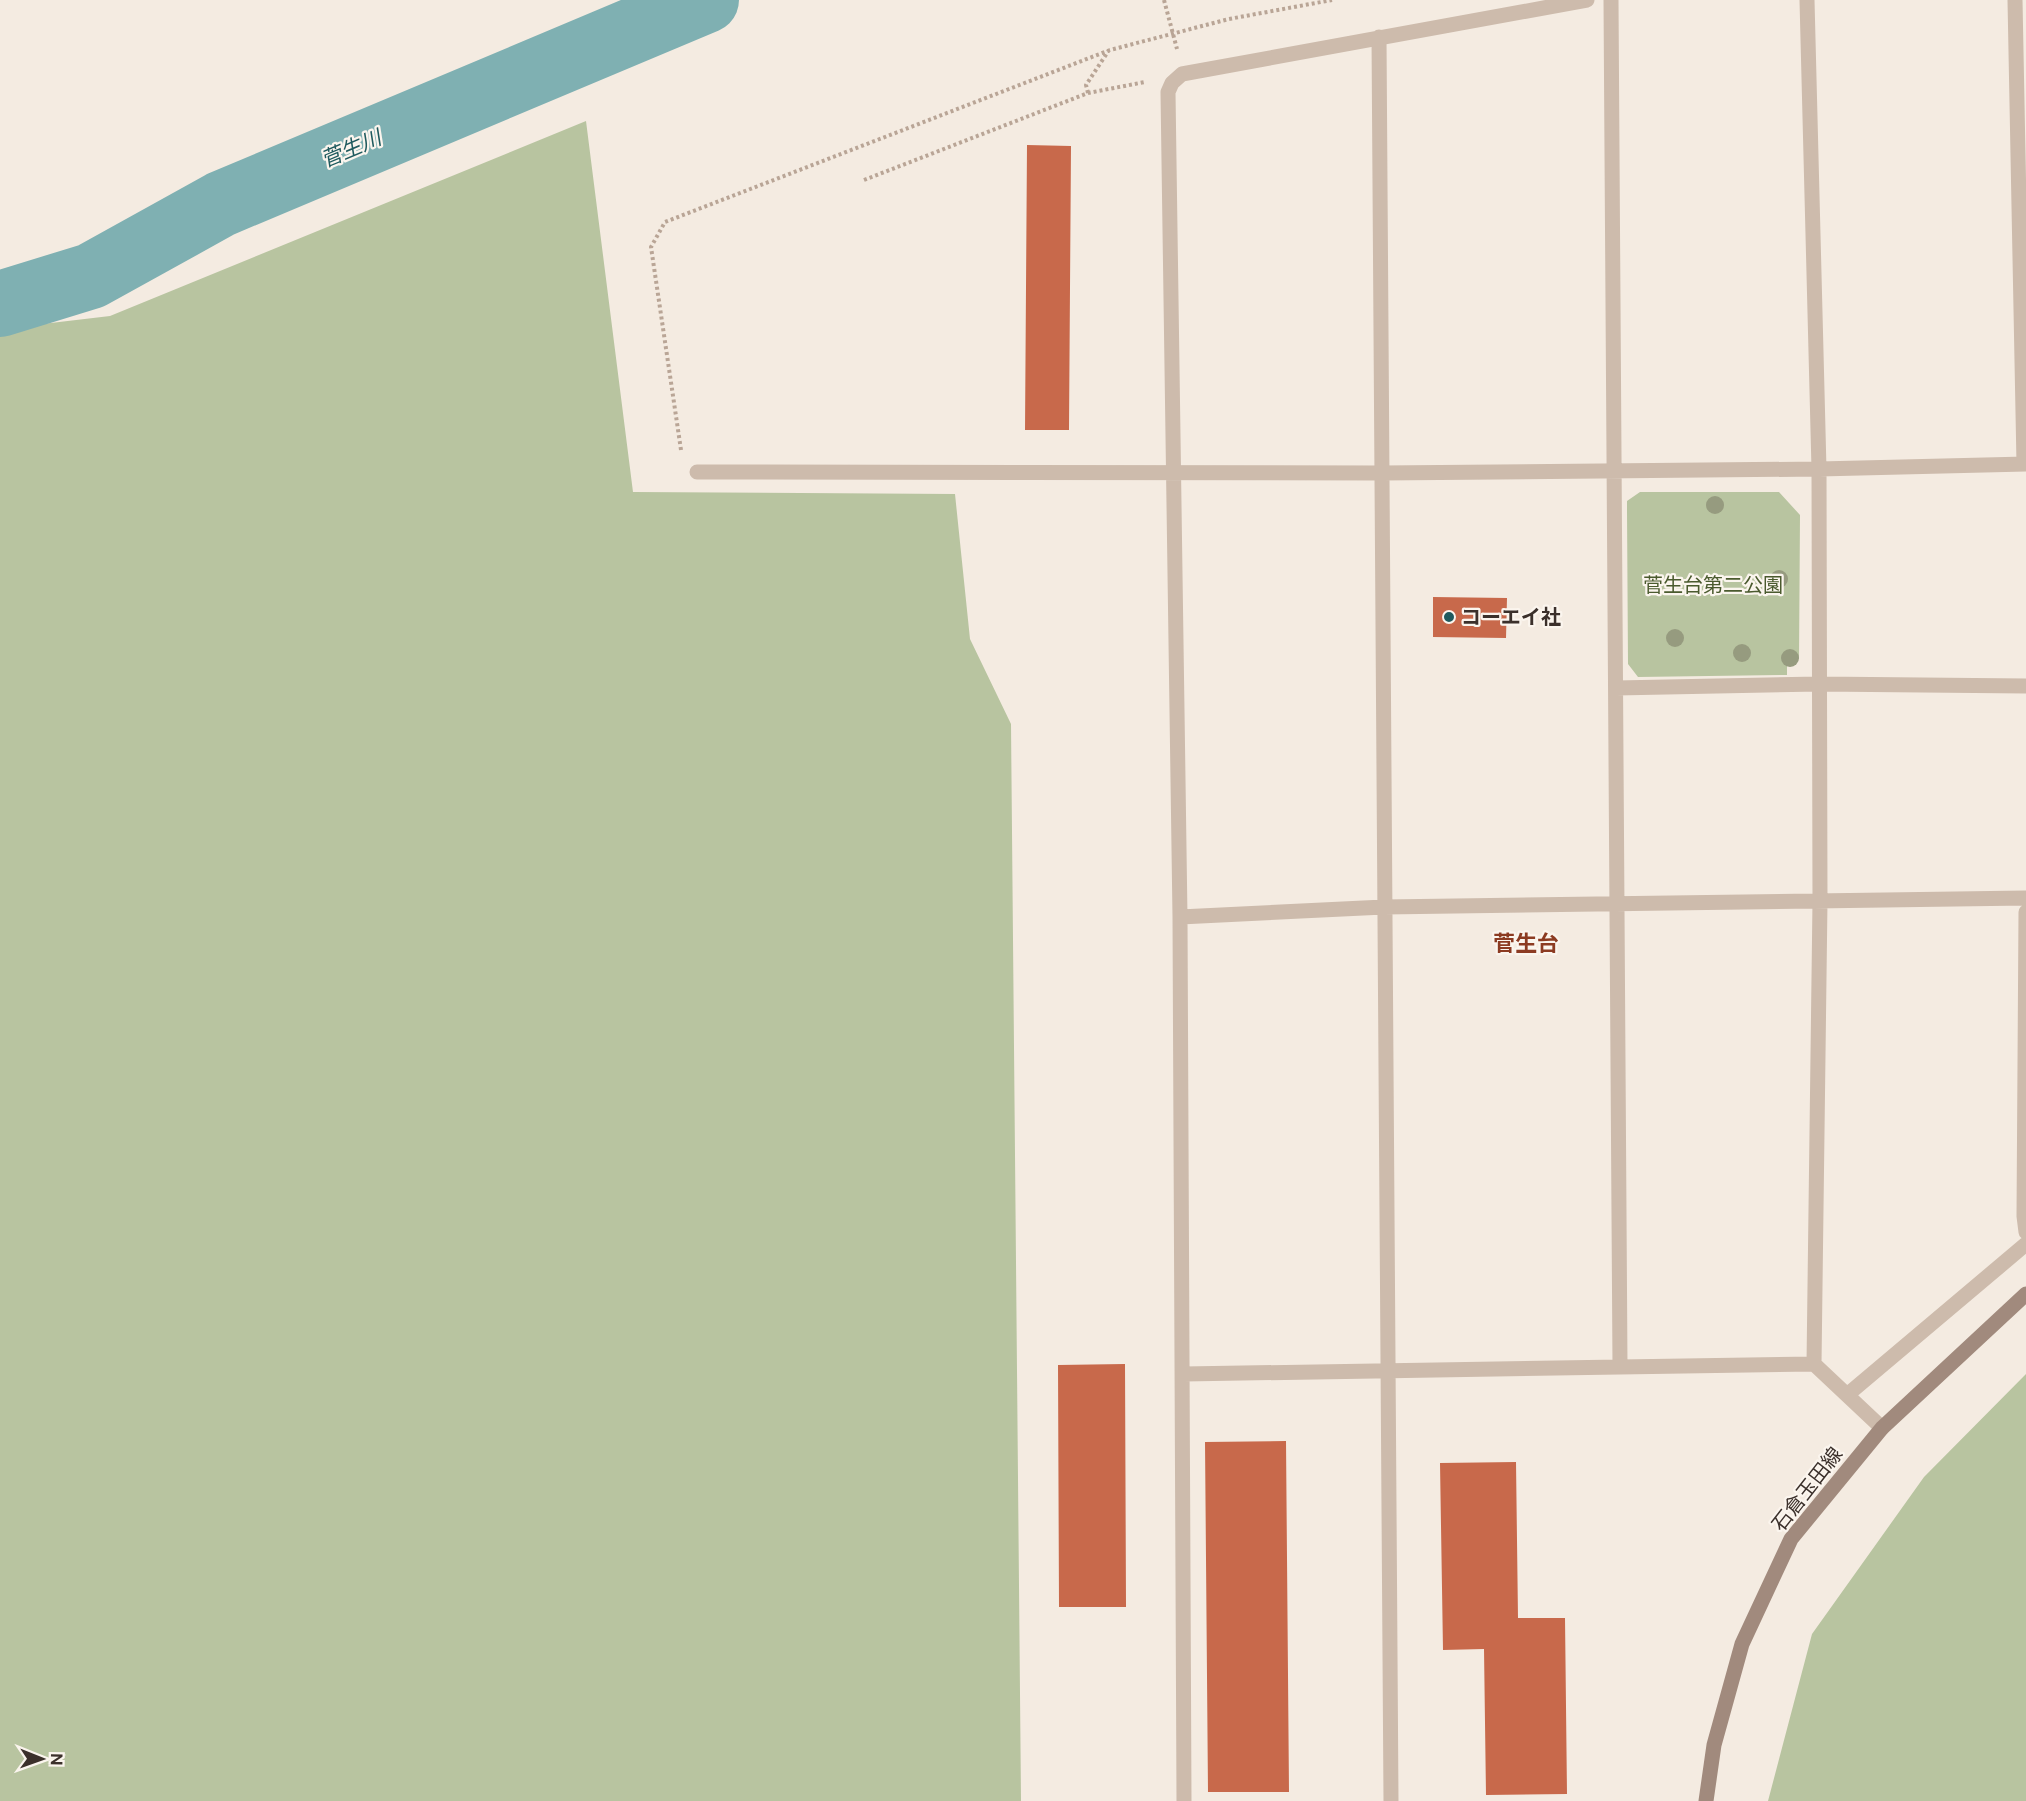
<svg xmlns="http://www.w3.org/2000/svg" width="2026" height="1801" font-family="'Public Sans','Noto Sans JP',sans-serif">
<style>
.green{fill:#b8c4a0}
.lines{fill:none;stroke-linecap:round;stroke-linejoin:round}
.river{stroke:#7fb0b2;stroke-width:66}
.building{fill:#c8694b}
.path{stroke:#b9a596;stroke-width:4;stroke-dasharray:3 3;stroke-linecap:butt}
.minor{stroke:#cdbbac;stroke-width:15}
.secondary{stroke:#a18a7d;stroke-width:15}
.tree{fill:#969b7f}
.poi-dot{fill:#1f5a5e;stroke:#fbf5ee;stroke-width:2}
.labels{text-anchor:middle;stroke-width:4.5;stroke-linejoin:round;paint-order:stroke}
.park-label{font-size:20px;fill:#4a5a2e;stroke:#fbf5ee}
.poi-label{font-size:20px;font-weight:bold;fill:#3b302b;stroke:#fbf5ee;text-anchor:start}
.street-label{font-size:20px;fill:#3b302b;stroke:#fbf5ee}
.water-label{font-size:21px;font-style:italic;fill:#1f5a5e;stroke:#fbf5ee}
.quarter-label{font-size:22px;font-weight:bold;fill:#8c3b22;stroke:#fbf5ee}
</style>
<rect width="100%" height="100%" fill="#f4ebe1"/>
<path class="green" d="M586,121L633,492L955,494L970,639L1011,724L1021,1801H0V329L110,316Z
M1640,492H1779L1800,515L1799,659L1787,660V675L1638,677L1628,664L1627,511V501Z
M2026,1374V1801H1768L1812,1634L1924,1477Z"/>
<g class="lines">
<path class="river" d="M0,304L91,276L221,204L706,0"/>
</g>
<path class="building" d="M1027,145L1071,146L1069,430H1025Z
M1433,597L1507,598L1506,638L1433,637Z
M1125,1364L1126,1607H1059L1058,1365Z
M1286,1441L1289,1792H1208L1205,1442Z
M1516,1462L1518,1618H1565L1567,1794L1486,1795L1484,1649L1443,1650L1440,1463Z"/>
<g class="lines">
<path class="path" d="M1164,0L1177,49
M1088,93L1086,85L1109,50
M864,180L1088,93L1145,82
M681,450L651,247L665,222L1110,50L1229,19L1332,0"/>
<path class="minor" d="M1611,0L1620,1366
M1807,0L1819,469L1820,901L1814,1364L1882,1428
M2015,0L2024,464
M1379,37L1391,1801
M697,472L1382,473L1819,469L2026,464
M1616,688L1819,684L2026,686
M2026,912L2024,1216L2026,1232
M1180,917L1384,907L2026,898
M1184,1374L1814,1364
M1847,1395L2026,1244
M1184,1801L1180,917L1168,92L1172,83L1182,74L1587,0"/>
<path class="secondary" d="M1706,1801L1714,1745L1742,1644L1791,1539L1882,1428L2026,1294"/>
</g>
<g class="tree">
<circle cx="1715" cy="505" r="9"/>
<circle cx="1779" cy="579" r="9"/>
<circle cx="1675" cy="638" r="9"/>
<circle cx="1742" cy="653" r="9"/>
<circle cx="1790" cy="658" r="9"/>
</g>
<circle class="poi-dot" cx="1449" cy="617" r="6"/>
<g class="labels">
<g class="park-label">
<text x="1713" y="592">菅生台第二公園</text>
</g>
<g class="poi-label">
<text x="1461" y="624">コーエイ社</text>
</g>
<g class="street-label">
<text transform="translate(1807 1489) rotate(-52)" y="7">石倉玉田線</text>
</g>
<g class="water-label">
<text transform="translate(351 149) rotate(-23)" y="7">菅生川</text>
</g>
<g class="quarter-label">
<text x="1526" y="951">菅生台</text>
</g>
</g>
<g transform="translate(42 1759) rotate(91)" stroke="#fbf5ee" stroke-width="4.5" paint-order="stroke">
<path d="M0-4.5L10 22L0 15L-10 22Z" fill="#3b302b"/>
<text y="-9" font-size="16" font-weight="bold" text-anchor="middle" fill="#3b302b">N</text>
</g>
</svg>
